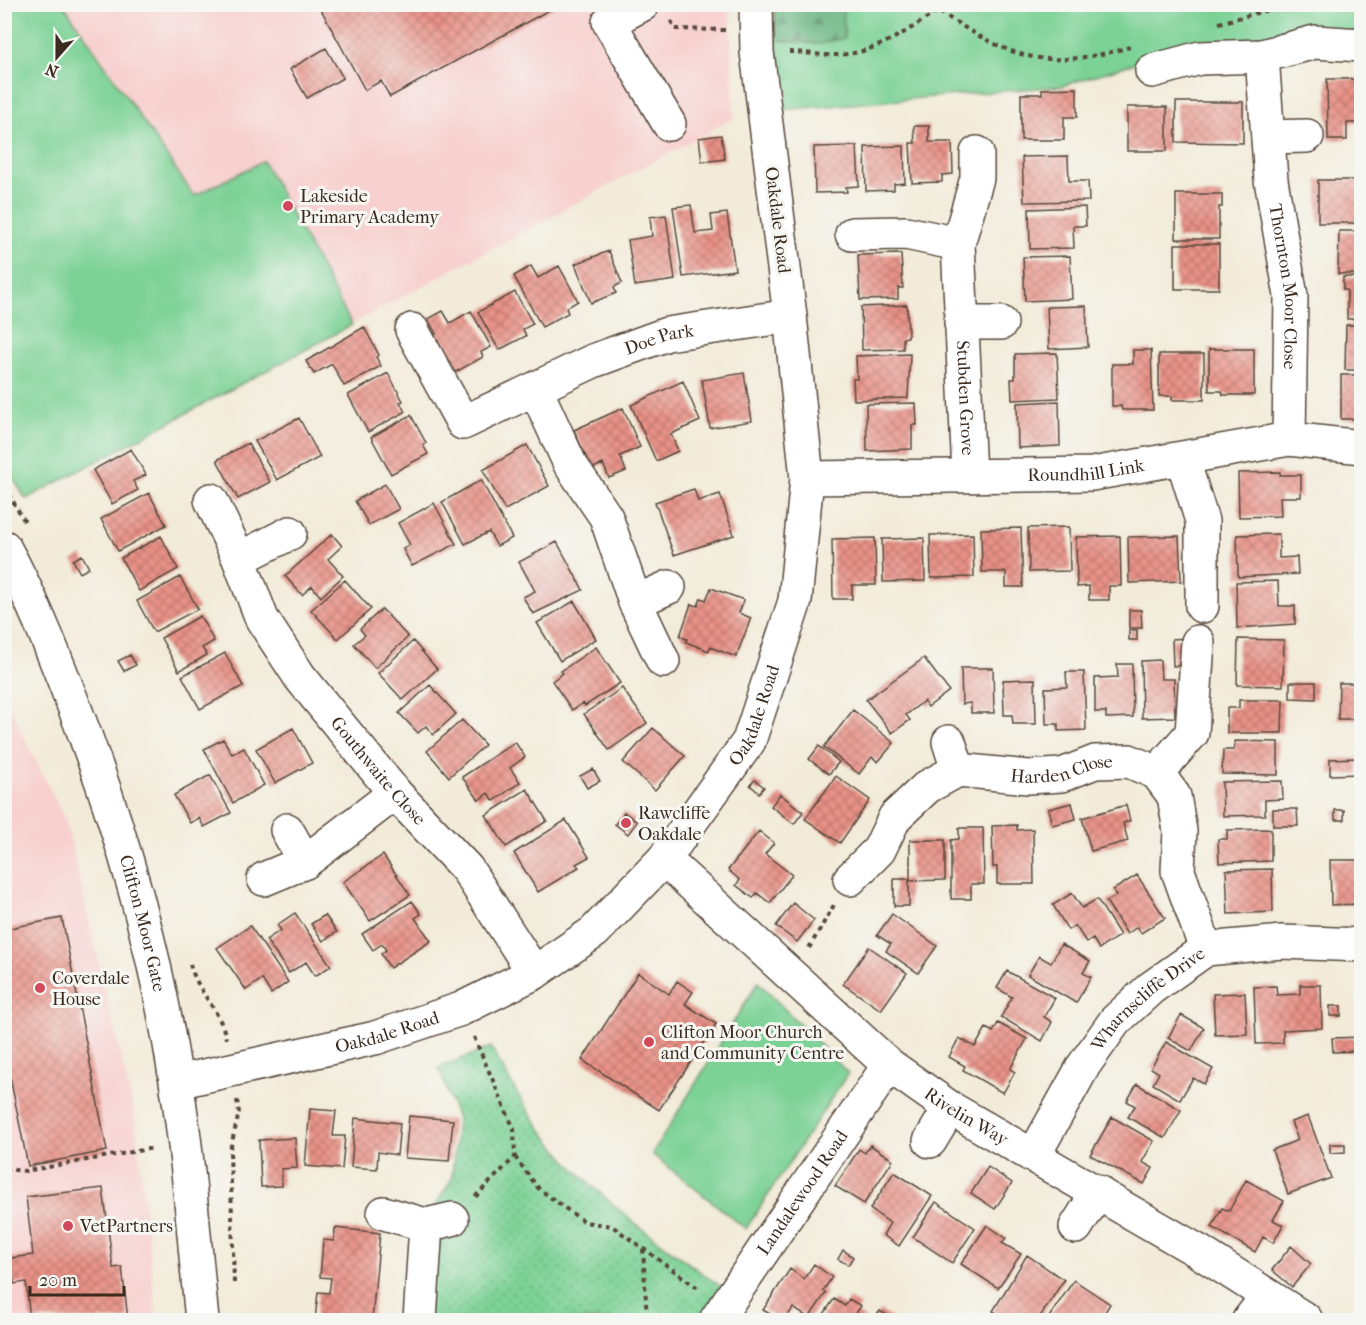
<svg xmlns="http://www.w3.org/2000/svg" width="1366" height="1325" font-family="'IM FELL French Canon',serif">
<style>
.built{fill:#f7d0cf}
.green{fill:#7cd195;stroke:#5c7e5a;stroke-width:1.5}
.forest{fill:url(#forest-firs);stroke:#506e4e;stroke-width:1.5}
.park{fill:url(#park-dots);stroke:#5c7e5a;stroke-width:1.5}
.building{fill:url(#building-cross-hatch)}
.lines{fill:none;stroke-linecap:round;stroke-linejoin:round}
.minor-casing{stroke:#56473a;stroke-width:36}
.path{stroke:#56473a;stroke-width:4;stroke-dasharray:4.5 4.5;stroke-linecap:butt}
.minor{stroke:#fff;stroke-width:33}
.poi-dot{fill:#d1495b;stroke:#f6f6f2;stroke-width:2}
.labels{text-anchor:middle;stroke-width:6;stroke-linejoin:round;paint-order:stroke}
.poi-label{font-size:18px;fill:#3b2a1e;stroke:#f6f6f2;text-anchor:start}
.street-label{font-size:18px;fill:#3b2a1e;stroke:#f6f6f2}
</style>
<defs>
<pattern id="forest-firs" width="22" height="20" patternUnits="userSpaceOnUse" patternTransform="scale(1.5)"><rect width="22" height="20" fill="#65b37e"/><path d="M5 1l3.5 6h-7zM16 11l3.5 6h-7z" fill="#549267"/></pattern>
<pattern id="park-dots" width="8" height="8" patternUnits="userSpaceOnUse" patternTransform="scale(1.5)"><rect width="8" height="8" fill="#7cd195"/><path d="M2 2h.1M6 6h.1" fill="none" stroke="#67aa79" stroke-width="1.8" stroke-linecap="round"/></pattern>
<pattern id="building-cross-hatch" width="8" height="8" patternUnits="userSpaceOnUse" patternTransform="scale(1.5)"><rect width="8" height="8" fill="#e99287"/><path d="M0 0l8 8M0 8l8-8" fill="none" stroke="#be776e"/></pattern>
</defs>
<rect width="100%" height="100%" fill="#f6f6f2"/>
<filter id="ink" filterUnits="userSpaceOnUse"><feTurbulence type="fractalNoise" baseFrequency=".0167" numOctaves="2"/><feDisplacementMap in="SourceGraphic" scale="12" xChannelSelector="R" yChannelSelector="G"/><feConvolveMatrix kernelMatrix="1 2 1 2 8 2 1 2 1" color-interpolation-filters="sRGB"/></filter>
<filter id="wash" filterUnits="userSpaceOnUse"><feTurbulence type="fractalNoise" baseFrequency=".008" numOctaves="4" result="noise"/><feDisplacementMap in="SourceGraphic" scale="24" xChannelSelector="R" yChannelSelector="G"/><feGaussianBlur stdDeviation="1.35" result="paint"/><feColorMatrix in="noise" values="0 0 0 0 0 0 0 0 0 0 0 0 0 0 0 0 0 1.4 0 .05"/><feComposite in="paint" operator="in"/></filter>
<g filter="url(#wash)">
<rect width="100%" height="100%" fill="#f2ebd9"/>
<path class="built" d="M4,5H730L734,118L25,500L4,465Z
M4,696L66,822L135,1117L157,1320H5Z"/>
<path class="green" d="M1035,4L1039,9L1096,4L1361,5V31L1195,44L1062,86L782,110L776,40L820,44L844,38L843,5Z
M4,5H64L194,196L263,161L352,325L26,499L4,464Z
M758,982L848,1073L746,1229L652,1154Z"/>
<path class="forest" d="M774,5H843L844,38L820,44L776,40Z"/>
<path class="park" d="M491,1047C511,1084 533,1122 561,1154C609,1208 669,1249 727,1291L705,1320H425L428,1217L452,1179L457,1119L439,1068Z"/>
<g id="blocks">
<path class="building" d="M318,4H560L390,97L381,81L365,90Z
M326,48L343,78L307,98L290,69Z
M1327,79H1362V123H1347V140H1328Z
M1077,88V117H1064V140H1021V94H1042V89Z
M1176,102H1243V143L1176,142Z
M1127,107H1167V151H1127Z
M914,126H929V142H952L953,174L942,175V182L912,183L910,143H915Z
M721,135L725,159L702,162L699,138Z
M857,146L859,186L846,187L847,192L815,193L814,147Z
M904,146L905,183L894,184V190L866,191L865,147Z
M1068,156L1069,181H1088L1089,201L1024,202L1022,157Z
M1318,180H1362V223H1318Z
M1176,194H1222V207H1219V239H1176Z
M691,205L695,233L713,231L711,215L727,213L735,270L683,277L673,207Z
M1085,207L1086,226H1073L1074,248L1030,249L1029,209Z
M666,215L675,280L635,286L628,240L652,236L650,217Z
M1339,231H1362V274H1338Z
M1175,244H1219V289H1175Z
M609,251L622,283L614,287L616,293L591,303L575,264Z
M901,254L903,288H898V299L860,300L858,255Z
M1070,256L1072,299L1025,301L1023,257Z
M531,266L538,278L559,266L578,301L566,308L568,313L542,327L514,276Z
M1343,277H1362V319H1347V290H1343Z
M515,292L533,324L523,329L526,336L499,350L478,312Z
M907,305L908,337L903,338V349L862,350L861,307Z
M1086,306L1088,347L1049,349L1047,307Z
M443,311L450,323L471,311L491,347L481,352L483,357L454,373L433,335L436,334L428,319Z
M1346,325H1362V370H1345Z
M364,327L379,355L376,357L381,366L344,386L332,364L314,374L306,361Z
M1209,349H1254V395H1223L1222,391H1209Z
M1133,350H1151L1153,410H1122L1121,406H1112V364H1133Z
M1057,353L1059,398L1012,400L1011,379H1015V354Z
M910,354L908,398L854,400L853,379H857L856,356Z
M1159,354H1204V400H1172V396H1159Z
M388,373L403,401L400,402L405,412L368,432L348,395Z
M744,373L752,421L710,428L702,380Z
M1341,375H1362V419H1341Z
M683,381L700,421L671,434L678,451L656,461L631,405Z
M1059,401L1060,446L1018,448L1017,403Z
M916,403L917,425H912V449L867,451L866,404Z
M623,408L640,447L620,456L626,471L609,478L603,464L591,469L574,430Z
M411,415L426,443L423,445L428,454L391,474L371,437Z
M299,418L320,457L277,480L255,441Z
M248,443L270,482L238,499L217,460Z
M527,445L549,486L505,510L483,470Z
M131,449L146,475L133,481L138,490L112,504L93,470Z
M1280,472V475H1301V497H1280L1281,516L1239,517L1238,473Z
M481,480L512,538L497,546L489,532L465,544L442,502Z
M385,484L399,509L369,525L355,501Z
M694,489L698,501L720,494L734,535L674,555L655,502Z
M149,493L166,525L118,551L101,519Z
M434,503L456,544L412,566L403,549L410,545L398,523Z
M1069,527L1070,571L1029,572L1028,528Z
M1021,528L1023,587H1006V572H982L981,529Z
M332,534L342,546L328,559L343,576L321,597L312,586L302,595L285,576Z
M973,534L974,577L931,578L930,535Z
M1279,534V558L1297,557L1298,574L1238,577L1237,535Z
M161,536L178,569L139,591L121,558Z
M1120,536L1121,586H1109V600H1089V586L1077,587L1076,537Z
M1179,536L1181,581L1129,583L1128,537Z
M875,538L876,585H852V599H833L832,539Z
M924,538L925,581L883,582L882,539Z
M557,542L583,590L533,614L523,597L535,591L519,562Z
M82,555L89,568L80,573L73,560Z
M180,577L198,609L154,632L137,601Z
M345,580L371,609L338,639L311,610Z
M1278,581L1279,606H1295V624L1237,628L1236,582Z
M711,588L744,600L739,613L751,618L736,657L710,647L709,651L686,642L687,639L680,636L691,604L698,606L701,598L706,600Z
M574,601L596,639L560,661L537,623Z
M382,609L408,637L375,668L354,644L365,635L360,629Z
M1129,610H1141L1142,628H1129Z
M200,616L214,641L202,648L207,655L179,671L161,638Z
M1129,630H1137V640H1129Z
M1188,638L1189,665L1173,666L1172,639Z
M1238,639L1284,640L1283,686L1237,685Z
M413,641L437,669L403,700L378,673Z
M596,647L620,683L585,706L583,703L572,710L552,681L563,673L561,671Z
M225,653L243,686L200,709L182,676Z
M130,655L136,665L124,671L118,661Z
M924,658L949,691L928,707L924,701L906,715L910,720L892,733L866,700Z
M1160,660L1161,679H1174L1175,717L1142,718L1141,661Z
M1117,664H1132L1133,717L1106,718V712H1095V678L1118,677Z
M961,668H993L994,713H971V703L962,704Z
M1066,672H1084L1086,730L1058,731V724H1046L1045,688L1067,687Z
M1035,679L1036,724H1013L1012,715H1004L1003,680Z
M1290,682H1316V699L1290,698Z
M1339,683H1362V719H1338Z
M430,685L456,714L433,735L426,726L418,733L399,713Z
M622,688L647,723L609,750L584,714Z
M1239,700H1283L1282,733H1227V708H1239Z
M853,710L894,743L878,762L872,757L859,774L824,747Z
M462,720L485,745L449,777L427,751Z
M293,728L312,763L275,783L256,749Z
M653,728L685,756L655,790L623,762Z
M223,739L232,754L244,748L264,785L233,803L204,749Z
M1235,741L1278,742V775L1222,774L1223,750H1234Z
M515,742L525,757L510,768L520,782L494,801L488,793L479,800L462,777Z
M819,746L839,762L829,774L809,759Z
M1358,758V774L1330,775V759Z
M593,769L600,781L587,788L580,776Z
M210,775L231,813L204,827L199,818L190,823L174,795Z
M836,776L870,800L840,843L805,819Z
M755,780L764,787L759,793L750,785Z
M1282,781L1283,799L1265,800V815L1223,816L1222,782Z
M527,789L547,821L506,847L486,815Z
M780,794L803,812L794,824L771,806Z
M1072,803L1076,819L1052,825L1048,809Z
M1126,805L1130,821L1123,823L1128,841L1091,851L1082,818Z
M1273,809H1297L1298,826H1273Z
M1335,810H1344V820H1335Z
M624,812L637,822L628,834L615,824Z
M566,820L589,857L576,864L579,867L538,892L514,853Z
M1017,825V830L1033,829L1034,884H997V867H993L992,826Z
M959,828H983L984,884H971V899H951V840L959,839Z
M1271,829V861L1219,863L1218,839H1227V830Z
M759,831L774,843L765,854L792,875L770,903L757,893L753,898L736,885L740,880L728,870Z
M910,840H945V880L910,881Z
M383,855L410,895L370,921L343,882Z
M1330,860H1362V904L1331,905Z
M1272,869L1273,912L1228,914L1226,870Z
M1137,875L1165,918L1141,933L1137,927L1127,934L1106,901L1116,896L1113,890Z
M894,879H909V906H894Z
M1072,893L1082,908L1097,899L1120,935L1099,949L1093,939L1086,942L1075,925L1068,930L1053,905Z
M412,901L421,914L415,918L431,941L390,968L381,954L386,950L382,944L373,950L362,934Z
M793,903L814,920L797,942L776,926Z
M295,913L331,966L315,976L306,962L289,973L266,940L281,930L277,925Z
M892,914L937,946L918,973L886,951L891,944L877,935Z
M325,915L337,932L323,941L311,924Z
M62,918L107,1151L28,1166L4,1047V929Z
M250,926L288,982L271,994L262,979L246,990L217,948Z
M1061,944L1090,961L1083,973L1091,977L1076,1003L1028,975L1039,956L1051,963Z
M869,947L907,973L881,1010L843,984Z
M1007,971L1055,998L1044,1017L1052,1022L1042,1041L1001,1017L1012,997L997,988Z
M638,973L669,994L677,981L693,992L685,1004L716,1024L659,1110L582,1060Z
M1300,985H1321L1322,1028L1283,1030V1043L1256,1044L1254,987L1276,986L1277,995L1300,994Z
M1245,993L1247,1034L1215,1035L1213,994Z
M1330,1006H1341V1016H1330Z
M1181,1015L1204,1028L1191,1051L1168,1038Z
M998,1023L1027,1039L1010,1069L1015,1072L1003,1093L963,1070L965,1066L949,1057L959,1038L975,1047L986,1028L993,1032Z
M1362,1037V1051L1333,1052L1332,1038Z
M1166,1042L1213,1069L1204,1084L1193,1078L1180,1100L1153,1084L1159,1073L1151,1068Z
M1137,1084L1181,1110L1165,1138L1128,1117L1135,1106L1127,1101Z
M310,1109L336,1111L333,1136H345L342,1169L305,1166Z
M409,1116L453,1120L449,1161L405,1158Z
M1308,1116L1331,1178L1288,1194L1272,1150L1298,1140L1291,1122Z
M1112,1117L1154,1141L1142,1162L1153,1168L1144,1184L1090,1155Z
M355,1118L400,1123L397,1155L378,1152L377,1169L351,1167Z
M295,1138L297,1168L281,1169L282,1186L261,1187L259,1140Z
M1330,1144H1345V1152L1330,1153Z
M870,1145L893,1160L864,1204L835,1186L859,1149L865,1153Z
M988,1167L1012,1183L995,1209L971,1193Z
M894,1172L932,1196L899,1246L883,1235L890,1223L870,1209Z
M1246,1180L1284,1201L1273,1220L1283,1225L1273,1243L1263,1237L1255,1252L1212,1227L1222,1208L1229,1211Z
M103,1188L113,1268L122,1267L128,1320H30L26,1282L14,1284L11,1258L33,1255L26,1197Z
M936,1202L975,1228L952,1263L913,1237Z
M987,1225L1006,1238L1002,1243L1021,1254L998,1288L961,1264Z
M335,1228L380,1233L372,1320H315L318,1292L329,1293L331,1278L320,1277L323,1240L334,1241Z
M1291,1246L1311,1264L1292,1287L1272,1270Z
M843,1250L853,1257L848,1265L838,1259Z
M1027,1255L1064,1280L1038,1320H1020L1011,1315L1007,1320L993,1311Z
M814,1264L832,1277L823,1291L826,1293L809,1318L793,1308L785,1320H780L763,1310L790,1269L804,1279Z
M1074,1280L1110,1304L1100,1320H1047Z
M834,1299L845,1306L849,1299L861,1306L856,1313L868,1320H820Z
M880,1311L895,1320H873Z"/>
</g>
</g>
<g filter="url(#ink)">
<use href="#blocks" fill-opacity="0" stroke="#56473a" stroke-width="1.5"/>
<g class="lines">
<defs>
<g id="minor">
<path d="M643,4L609,22L669,124"/>
<path id="s1" d="M1262,56L1271,180L1291,296L1289,439"/>
<path d="M1152,71L1200,58L1262,56L1315,42L1362,45"/>
<path d="M1268,137L1307,136"/>
<path d="M852,234L906,233L958,244L977,178V153"/>
<path id="s2" d="M958,244L969,474"/>
<path d="M961,323H1001"/>
<path id="s3" d="M412,330L463,423L593,361L667,334L790,316"/>
<path d="M536,390L570,464L606,517L635,602L663,661"/>
<path d="M1183,460L1202,521V606"/>
<path id="s4" d="M807,478L1092,474L1289,439L1362,447"/>
<path id="s5" d="M211,500L239,559L262,619L300,677L395,793L467,869L534,973"/>
<path id="s6" d="M4,547C31,596 52,649 72,701C120,824 156,950 176,1081C189,1160 194,1241 202,1320"/>
<path d="M239,559L290,533"/>
<path d="M635,602L669,587"/>
<path d="M949,742L958,770"/>
<path d="M1157,773L1192,733L1198,642"/>
<path d="M287,830L305,862"/>
<path id="s7" d="M664,859L889,1065L950,1108L1198,1251L1306,1320"/>
<path d="M264,879L305,862L395,793"/>
<path id="s8" d="M850,879L879,850L895,817L927,787L958,770L1028,777L1062,775L1095,762L1129,761L1157,773L1174,796L1180,831L1178,871L1206,949"/>
<path id="s9" d="M177,1082L375,1038L461,1009L534,973L594,932L664,859L749,741L795,601L807,478L790,316L757,52L756,4"/>
<path d="M930,1141L950,1108"/>
<path id="s10" d="M1034,1155L1084,1065L1115,1021L1151,988L1206,949L1282,942L1362,945"/>
<path d="M384,1213L426,1225L452,1219"/>
<path d="M1076,1227L1098,1192"/>
<path d="M420,1320L426,1225"/>
<path id="s11" d="M716,1320L889,1065"/>
<path d="M1249,1320L1268,1296"/>
</g>
</defs>
<use href="#minor" class="minor-casing"/>
<path class="path" d="M932,4L938,11
M671,21L676,29L725,30
M1219,23L1291,4
M789,52C805,52 821,56 836,55C875,54 907,31 938,11C969,30 1002,53 1039,58C1069,62 1102,55 1130,47
M4,486L25,522
M809,948L834,905
M190,964C198,994 221,1010 226,1039
M474,1037L514,1129L515,1157L475,1197
M515,1157L539,1189L584,1222L612,1226L698,1288
M4,1169L26,1171L154,1148
M643,1249L647,1320
M234,1283L230,1150L239,1113L237,1100"/>
<use href="#minor" class="minor"/>
</g>
</g>
<g class="poi-dot">
<circle cx="288" cy="206" r="6"/>
<circle cx="626" cy="823" r="6"/>
<circle cx="40" cy="988" r="6"/>
<circle cx="649" cy="1042" r="6"/>
<circle cx="68" cy="1226" r="6"/>
</g>
<g class="labels">
<g class="poi-label">
<text x="300" y="202">Lakeside<tspan x="300" dy="21">Primary Academy</tspan></text>
<text x="638" y="819">Rawcliffe<tspan x="638" dy="21">Oakdale</tspan></text>
<text x="52" y="984">Coverdale<tspan x="52" dy="21">House</tspan></text>
<text x="661" y="1038">Clifton Moor Church<tspan x="661" dy="21">and Community Centre</tspan></text>
<text x="80" y="1232">VetPartners</text>
</g>
<g class="street-label">
<text transform="translate(778 220) rotate(83)" y="6">Oakdale Road</text>
<text dy="6" stroke="none"><textPath href="#s1" startOffset="232">Thornton Moor Close</textPath></text>
<text dy="6" stroke="none"><textPath href="#s3" startOffset="320">Doe Park</textPath></text>
<text dy="6" stroke="none"><textPath href="#s2" startOffset="154">Stubden Grove</textPath></text>
<text dy="6" stroke="none"><textPath href="#s4" startOffset="279">Roundhill Link</textPath></text>
<text dy="6" stroke="none"><textPath href="#s9" startOffset="720">Oakdale Road</textPath></text>
<text dy="6" stroke="none"><textPath href="#s8" startOffset="262">Harden Close</textPath></text>
<text dy="6" stroke="none"><textPath href="#s5" startOffset="321">Gouthwaite Close</textPath></text>
<text dy="6" stroke="none"><textPath href="#s6" startOffset="402">Clifton Moor Gate</textPath></text>
<text dy="6" stroke="none"><textPath href="#s10" startOffset="196">Wharnscliffe Drive</textPath></text>
<text dy="6" stroke="none"><textPath href="#s9" startOffset="216">Oakdale Road</textPath></text>
<text dy="6" stroke="none"><textPath href="#s7" startOffset="398">Rivelin Way</textPath></text>
<text dy="6" stroke="none"><textPath href="#s11" startOffset="154">Landalewood Road</textPath></text>
</g>
</g>
<rect width="1366" height="1325" fill="none" stroke="#f6f6f2" stroke-width="24"/>
<g transform="translate(57 57) rotate(201)" stroke="#f6f6f2" stroke-width="4.5" paint-order="stroke">
<path d="M0-4.5L10 22L0 15L-10 22Z" fill="#3b2a1e"/>
<text y="-9" font-size="16" font-weight="bold" text-anchor="middle" fill="#3b2a1e">N</text>
</g>
<path d="M30 1286v9h94v-9" fill="none" stroke="#3b2a1e" stroke-width="3"/>
<text x="39" y="1286" font-size="18" fill="#3b2a1e" stroke="#f6f6f2" stroke-width="4.5" paint-order="stroke">20 m</text>
</svg>
